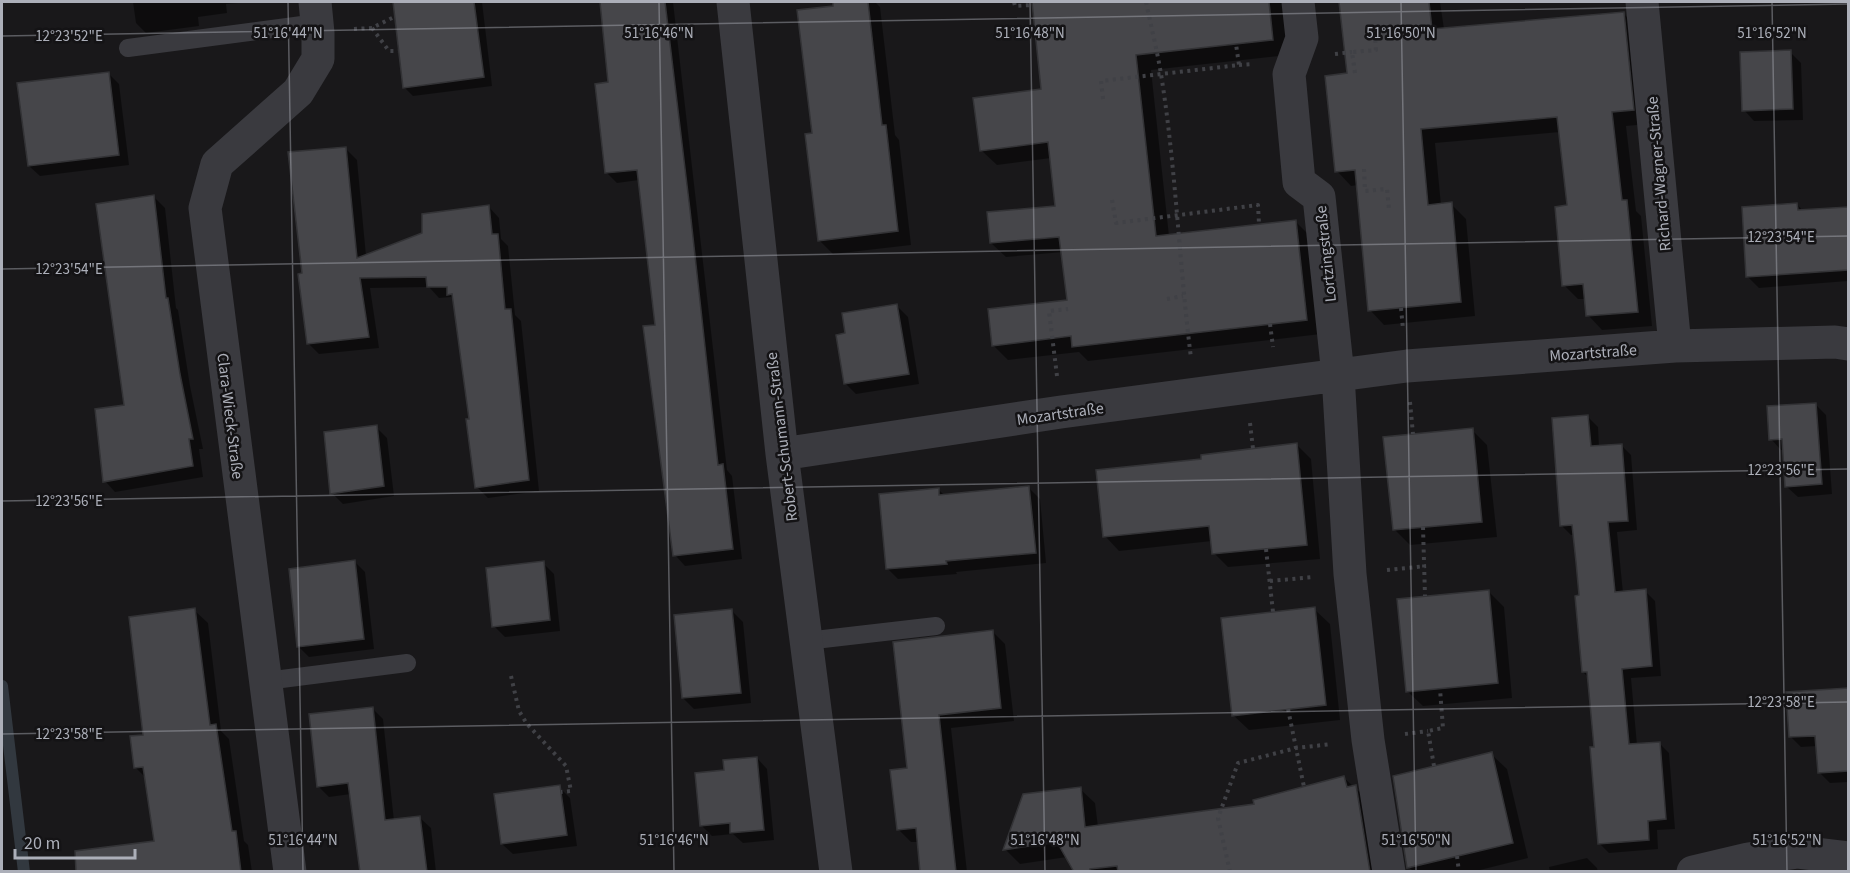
<svg xmlns="http://www.w3.org/2000/svg" width="1850" height="873" font-family="'Source Sans 3',sans-serif">
<style>
.shadow{fill:#0007}
.lines{fill:none;stroke-linecap:round;stroke-linejoin:round}
.stream{stroke:#32383f;stroke-width:12}
.building{fill:#46464a;stroke:#333336;stroke-width:1.5}
.path{stroke:#404146;stroke-width:4;stroke-dasharray:3 4.5;stroke-linecap:butt}
.lane{stroke:#3a3a3f;stroke-width:18}
.street{stroke:#3a3a3f;stroke-width:33}
.ticks{fill:none;stroke:#acafb9;stroke-width:1.5;stroke-opacity:0.45}
.labels{text-anchor:middle;stroke-width:5;stroke-linejoin:round;paint-order:stroke}
.street-label{font-size:16px;fill:#acafb9;stroke:#141315}
.ticks-label{font-size:15px;text-anchor:middle;fill:#acafb9;stroke:#141315;stroke-width:5;stroke-linejoin:round;paint-order:stroke}
</style>
<rect width="100%" height="100%" fill="#19181a"/>
<path class="shadow" d="M133,2H250L226,4L227,13L198,17L199,26L146,33L136,23Z
M393,2H482L492,86L413,96L404,87Z
M601,2H673L727,470L732,476L742,559L685,566L675,555L657,326L639,180L617,183L607,173L610,84Z
M834,2H875L880,7L895,135L899,140L911,245L833,254L819,240L813,134L835,8Z
M1033,2H1282L1288,55L1151,70L1169,236L1295,221L1310,236L1321,334L1088,361L1079,352L1008,360L993,345L1068,302L1063,252L1006,257L991,243L1057,207L1051,158L997,165L982,151L1043,90Z
M1340,2H1440L1444,29L1624,14L1638,28L1647,124L1626,126L1636,211L1641,216L1652,326L1602,330L1588,315L1586,299H1578L1564,285L1568,207L1560,132L1435,143L1441,205L1451,204L1466,219L1475,316L1384,325L1370,310L1358,185L1351,186L1337,171L1349,75Z
M1790,52L1801,63L1803,120L1754,121L1744,110Z
M108,73L119,84L129,165L40,176L29,166Z
M346,149L357,160L366,256L489,207L499,218L501,239L508,246L515,315L521,321L539,491L488,498L477,487L471,420L455,301L451,297L439,298L429,287L370,288L379,348L319,354L309,344L304,275Z
M154,197L165,208L176,308L178,310L190,386L203,449H199L203,477L115,492L105,481L126,406Z
M1797,204L1803,211L1848,208V281L1759,288L1748,277Z
M897,306L908,317L919,384L856,394L845,383L847,335Z
M1815,404L1826,415L1832,494L1798,497L1787,487L1784,450H1781L1771,439Z
M1588,417L1598,427L1599,447L1621,445L1631,455L1637,530L1617,532L1623,593L1645,591L1655,601L1661,676L1631,678L1637,745L1660,744L1669,753L1675,829L1657,830L1658,849L1609,853L1599,843L1596,748L1589,678L1583,672L1581,597L1574,535H1571L1562,526Z
M376,427L387,438L394,496L343,504L332,493Z
M1472,430L1487,445L1497,537L1410,545L1394,529Z
M1297,445L1311,459L1320,559L1228,567L1214,553L1212,541L1119,551L1105,536L1203,461Z
M1029,488L1040,499L1046,563L956,572L957,574L898,579L887,568L938,489L945,496Z
M354,561L365,572L374,649L309,657L299,647Z
M543,563L554,574L560,631L505,637L494,626Z
M1489,592L1504,607L1512,698L1423,706L1407,691Z
M1314,609L1330,624L1340,720L1249,730L1233,715Z
M194,610L208,623L221,731L229,739L244,841L248,845L252,872H125L156,842L146,778L136,768L145,736Z
M732,611L743,622L751,703L694,709L683,698Z
M992,631L1005,644L1014,721L951,728L967,872H922L919,842H911L898,829L908,770L894,644Z
M1848,689V782L1830,783L1819,772L1817,746L1801,747L1791,737L1787,693Z
M372,708L383,719L394,821L420,818L431,828L436,872H361L351,794L329,797L318,786Z
M1491,754L1507,769L1528,858L1472,872H1414L1408,866Z
M757,758L767,769L774,840L743,843L733,834L712,836L702,826L726,771Z
M1344,778L1370,801L1382,872H1076L1067,857L1020,864L1005,849L1080,789L1095,803L1098,827L1256,805Z
M559,787L570,798L577,846L513,854L502,844Z
M1587,858L1597,868L1598,872H1550L1549,867Z"/>
<g class="lines">
<path class="stream" d="M2,686L24,872"/>
</g>
<path class="building" d="M393,2H474L484,77L403,88Z
M600,2H665L690,210L718,465L723,464L733,549L673,556L643,326L655,325L637,170L605,173L595,84L608,82Z
M833,2H868L882,125H886L898,231L818,241L805,134L812,133L797,10L833,6Z
M1032,2H1269L1273,40L1136,55L1156,236L1296,220L1307,320L1072,347L1071,336L992,346L988,309L1067,300L1059,237L990,243L987,212L1055,206L1048,142L980,151L973,98L1041,89Z
M1339,2H1429L1432,29L1624,12L1634,110L1612,112L1622,200H1627L1638,312L1586,316L1583,284L1562,286L1555,207L1567,205L1557,117L1421,129L1428,205L1452,202L1461,302L1368,311L1355,170L1335,172L1325,76L1347,73Z
M1791,50L1793,109L1742,111L1740,52Z
M109,72L119,155L28,166L17,83Z
M346,147L357,258L422,233V214L489,205L492,234H498L505,309H511L529,480L475,488L466,419H469L452,294L447,295V287H427L426,277L360,278L369,337L307,344L298,274L302,273L288,152Z
M154,195L166,298H168L180,374L193,439H189L193,466L103,482L95,409L124,405L96,204Z
M1797,203L1798,210L1848,207V270L1746,277L1742,207Z
M897,304L909,374L844,384L836,335L845,333L842,313Z
M1816,403L1822,484L1785,487L1782,439L1769,440L1767,406Z
M1588,415L1591,446L1622,444L1628,521L1608,522L1615,592L1646,589L1652,666L1622,669L1629,744L1660,742L1666,819L1648,821L1649,840L1598,844L1590,747H1594L1587,672H1582L1575,596L1579,595L1576,562L1572,525L1560,526L1552,418Z
M377,425L384,486L330,494L324,432Z
M1473,428L1482,522L1393,530L1383,437Z
M1297,443L1307,545L1212,554L1209,526L1103,537L1096,470L1201,459V455Z
M1029,486L1036,553L946,561L947,564L886,569L879,494L939,488V495Z
M355,560L364,639L297,647L289,569Z
M544,561L550,620L492,627L486,568Z
M1489,590L1498,683L1406,692L1397,599Z
M1315,607L1326,705L1232,716L1221,618Z
M195,608L210,725L216,724L232,831H236L241,872H76L75,851L154,841L143,767L134,768L130,736L143,735L129,617Z
M732,609L741,693L682,698L674,615Z
M993,630L1001,708L939,715L956,872H920L916,828L897,830L890,770L907,768L893,642Z
M1848,688V771L1818,773L1815,736L1789,737L1786,692Z
M373,707L385,820L420,816L427,872H360L348,783L317,787L309,714Z
M1492,752L1513,843L1407,868L1393,776Z
M757,757L764,830L730,833V823L700,826L695,773L724,770L723,760Z
M1344,776L1347,787L1356,785L1370,872H1118L1117,866L1090,869V872H1074L1057,842L1003,850L1023,794L1081,787L1085,827L1254,804L1253,800Z
M560,785L567,835L501,844L494,794Z"/>
<g class="lines">
<path class="path" d="M1014,2L1015,6L1032,5
M1146,2C1151,26 1157,50 1161,74C1176,168 1179,263 1191,358
M372,28L389,51H398
M354,29L372,28L394,17
M1335,54L1352,52
M1239,65L1253,64
M1355,73L1352,52L1376,50L1374,25
M1103,99L1101,81L1239,65L1236,44
M1364,169L1365,191L1387,189L1389,209
M1112,200L1116,223L1258,205L1259,224
M1167,299L1183,296
M1401,308L1403,329
M1270,324L1273,347
M1057,376L1049,311L1068,309
M1410,402L1413,434
M1250,423L1253,449
M1423,527L1425,596
M1266,549L1273,612
M1387,570L1426,566
M1270,581L1314,577
M511,676L519,711L527,724L566,766L571,791L561,792
M1288,709L1304,787
M1405,734L1428,731
M1434,766L1428,731L1443,728L1440,689
M1457,856L1459,872
M1230,872L1218,818L1238,763L1296,748L1332,744"/>
<path class="lane" d="M128,48L317,23
M806,641L936,626
M266,681L407,663"/>
<path class="street" d="M733,2L782,454L836,872
M1298,2L1302,38L1289,74L1299,182L1319,197L1338,375L1350,574L1368,740L1389,872
M1642,2L1675,346
M782,454L1061,412L1407,366L1675,346L1835,342L1848,344
M290,872L205,208L217,164L298,92L318,59V33L315,2
M1693,872L1748,859L1798,852L1848,858"/>
</g>
<path class="ticks" d="M288,2L303,872M659,2L674,872M1030,2L1045,872M1401,2L1416,872M1772,2L1787,872M2,36L1848,4M2,269L1848,236M2,501L1848,469M2,734L1848,702"/>
<g class="labels">
<g class="street-label">
<text transform="translate(1658 174) rotate(-95)" y="6">Richard-Wagner-Straße</text>
<text transform="translate(1325 254) rotate(-96)" y="6">Lortzingstraße</text>
<text transform="translate(1593 352) rotate(-4)" y="6">Mozartstraße</text>
<text transform="translate(1060 413) rotate(-8)" y="6">Mozartstraße</text>
<text transform="translate(231 416) rotate(83)" y="6">Clara-Wieck-Straße</text>
<text transform="translate(781 437) rotate(-97)" y="6">Robert-Schumann-Straße</text>
</g>
</g>
<g class="ticks-label">
<text x="288" y="38">51°16'44"N</text>
<text x="659" y="38">51°16'46"N</text>
<text x="1030" y="38">51°16'48"N</text>
<text x="1401" y="38">51°16'50"N</text>
<text x="1772" y="38">51°16'52"N</text>
<text x="69" y="41">12°23'52"E</text>
<text x="1781" y="242">12°23'54"E</text>
<text x="69" y="274">12°23'54"E</text>
<text x="1781" y="475">12°23'56"E</text>
<text x="69" y="506">12°23'56"E</text>
<text x="1781" y="707">12°23'58"E</text>
<text x="69" y="739">12°23'58"E</text>
<text x="303" y="845">51°16'44"N</text>
<text x="674" y="845">51°16'46"N</text>
<text x="1045" y="845">51°16'48"N</text>
<text x="1416" y="845">51°16'50"N</text>
<text x="1787" y="845">51°16'52"N</text>
</g>
<rect width="1850" height="873" fill="none" stroke="#acafb9" stroke-width="6"/>
<path d="M15 849v9h120v-9" fill="none" stroke="#acafb9" stroke-width="3"/>
<text x="24" y="849" font-size="18" fill="#acafb9" stroke="#141315" stroke-width="4.5" paint-order="stroke">20 m</text>
</svg>
